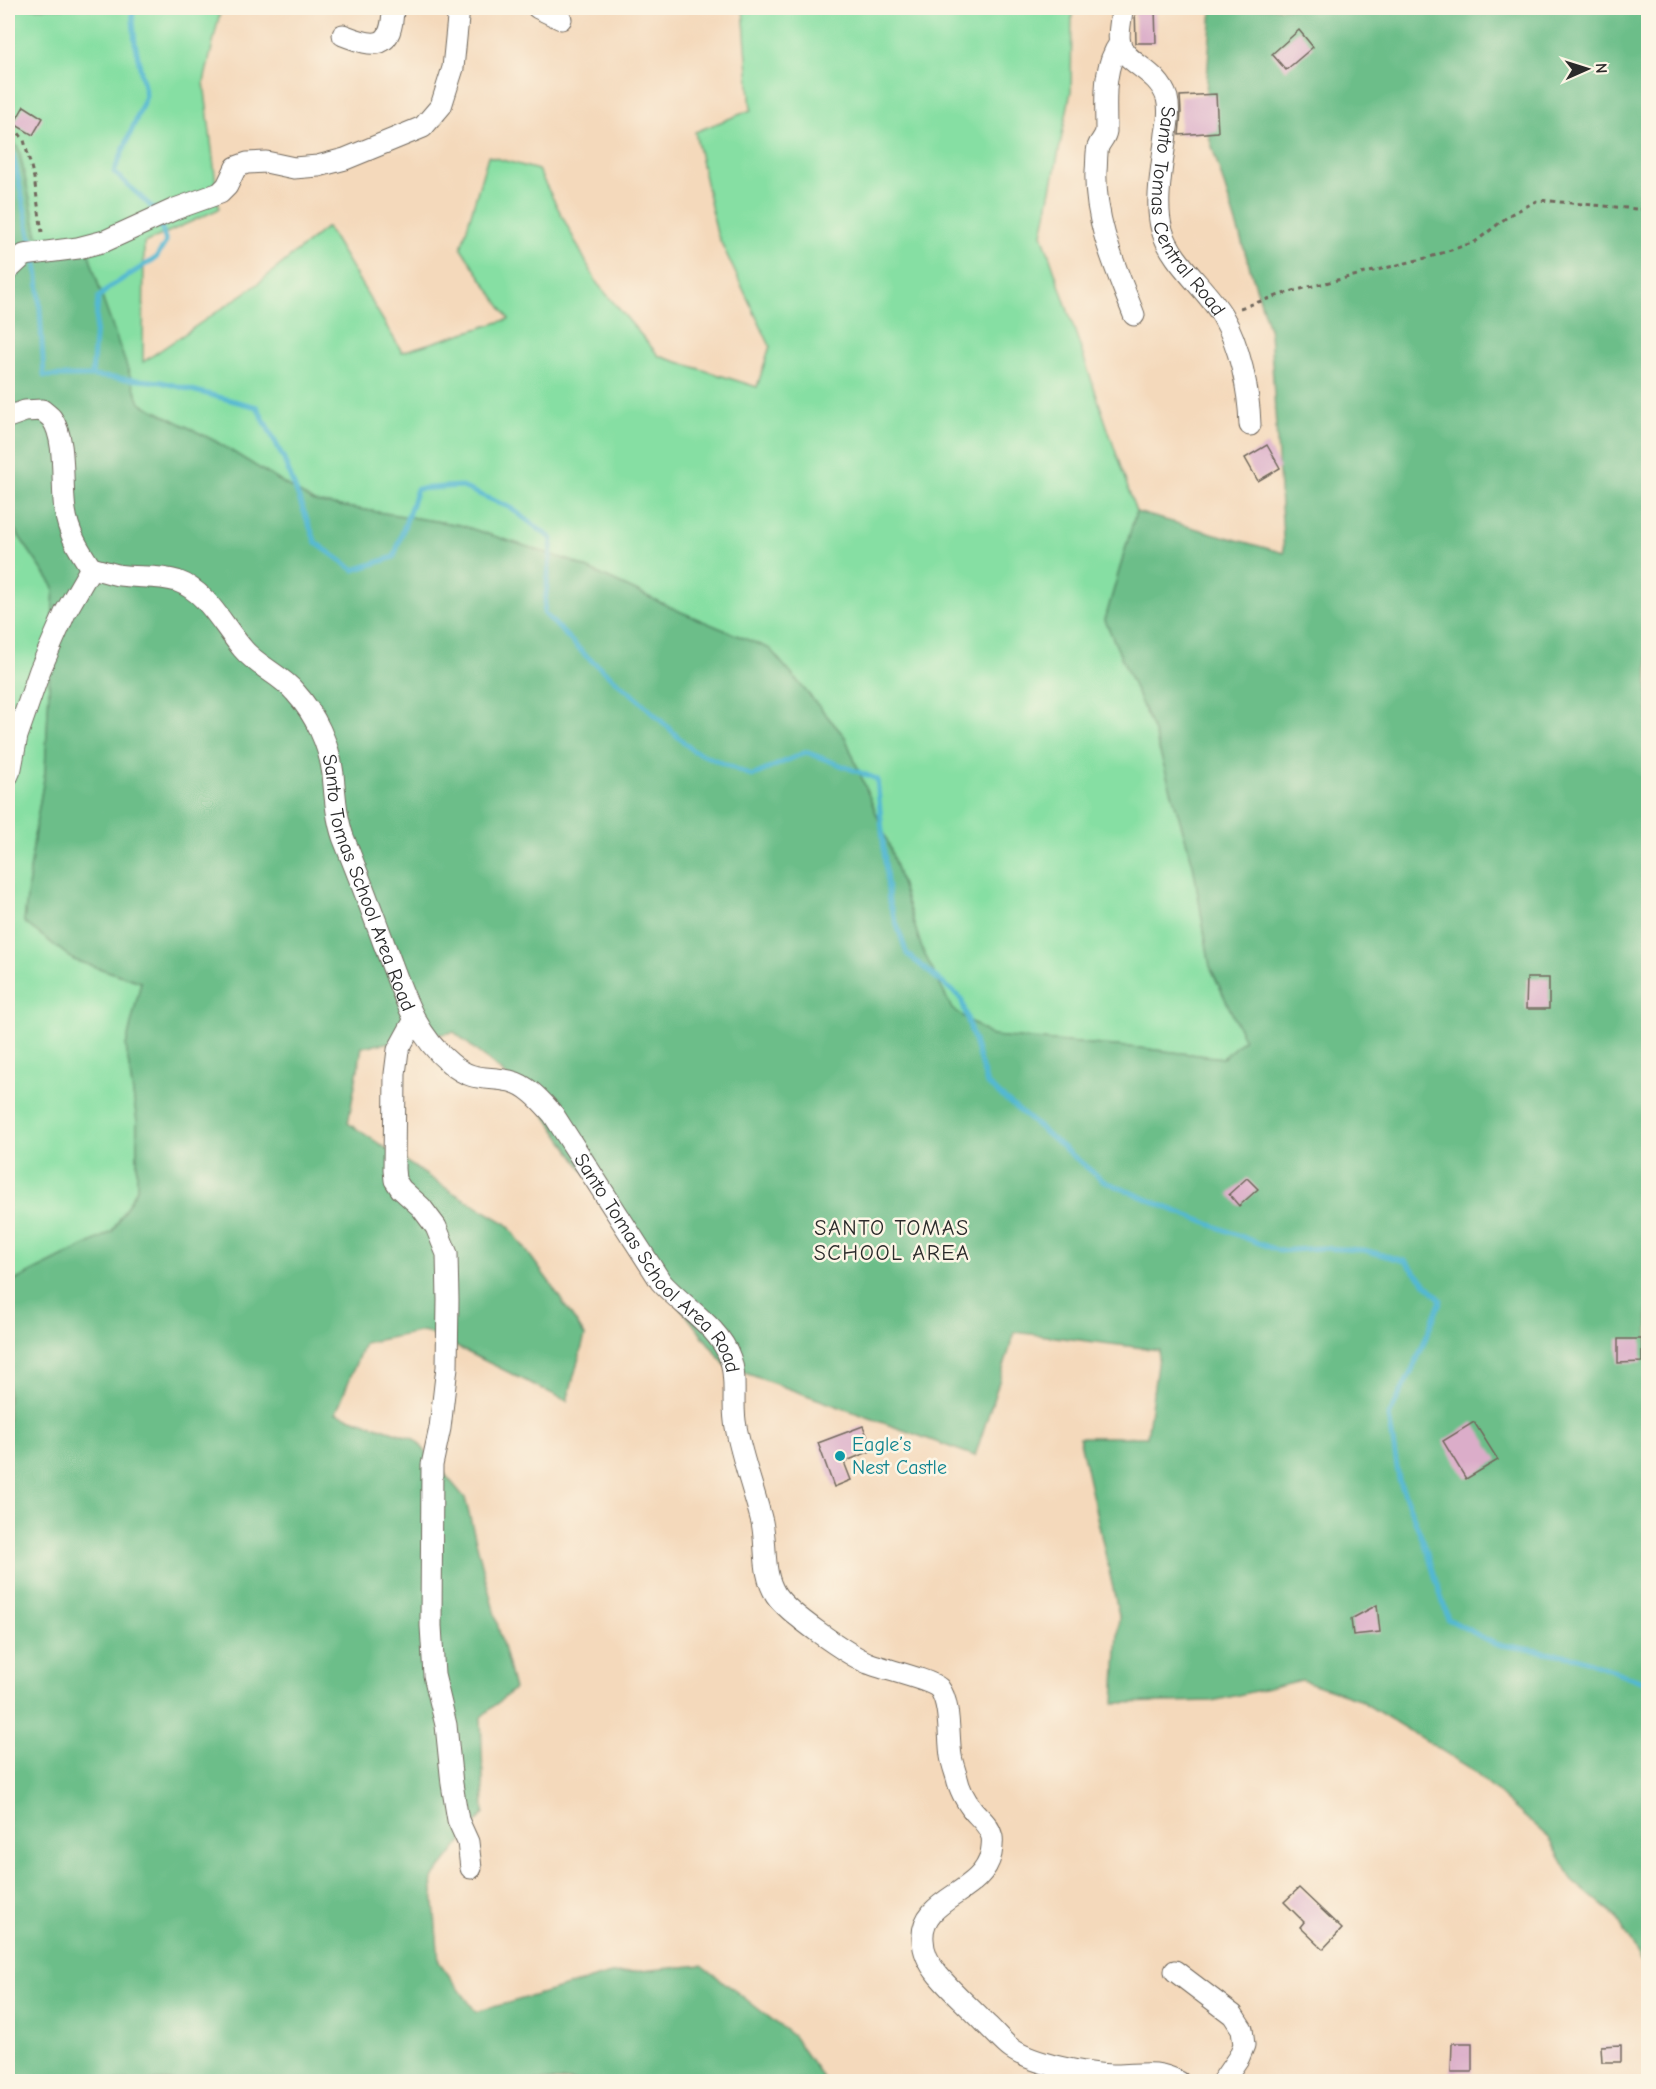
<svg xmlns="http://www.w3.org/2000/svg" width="1656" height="2089" font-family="'Comic Neue',sans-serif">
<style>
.green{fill:#86dfa3;stroke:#588567;stroke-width:1.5}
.forest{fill:#6cbe89;stroke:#4c745a;stroke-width:1.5}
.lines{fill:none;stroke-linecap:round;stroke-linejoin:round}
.stream{stroke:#53b8d2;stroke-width:5}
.building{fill:#dbadc9}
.minor-casing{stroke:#71685d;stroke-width:23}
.path{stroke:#71685d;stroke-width:3;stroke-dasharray:4.5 4.5;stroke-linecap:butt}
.minor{stroke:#fff;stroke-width:21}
.culture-dot{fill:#0f9aa8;stroke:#fcf5e5;stroke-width:2}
.labels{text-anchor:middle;stroke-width:5;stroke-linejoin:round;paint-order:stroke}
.street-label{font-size:20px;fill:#2b2b2b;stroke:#fcf5e5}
.culture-label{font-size:20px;fill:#0d838f;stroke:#fcf5e5;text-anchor:start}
.quarter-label{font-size:22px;letter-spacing:1.5px;fill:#2b2b2b;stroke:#fcf5e5}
</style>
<rect width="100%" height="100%" fill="#fcf5e5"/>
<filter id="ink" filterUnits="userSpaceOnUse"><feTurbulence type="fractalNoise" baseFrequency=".0167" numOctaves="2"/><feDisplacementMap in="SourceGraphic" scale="12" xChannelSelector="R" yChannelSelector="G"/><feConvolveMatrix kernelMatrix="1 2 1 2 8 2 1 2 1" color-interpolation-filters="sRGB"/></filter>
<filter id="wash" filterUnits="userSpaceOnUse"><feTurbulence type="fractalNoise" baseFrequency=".008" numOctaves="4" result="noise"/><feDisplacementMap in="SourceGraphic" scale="24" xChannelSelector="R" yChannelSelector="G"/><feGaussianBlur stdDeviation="1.35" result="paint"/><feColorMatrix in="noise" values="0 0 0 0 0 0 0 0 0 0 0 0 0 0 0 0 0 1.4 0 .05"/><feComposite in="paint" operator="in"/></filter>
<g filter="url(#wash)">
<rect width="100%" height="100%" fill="#f4d9bb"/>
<path class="green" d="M8,8H221L204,82L219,209L144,243L143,362L255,286L327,227L402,352L509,319L461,248L488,156L538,170L597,283L659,356L757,387L770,346L717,234L695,132L751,110L743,8H1072L1071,91L1042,234L1136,512L1105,620L1154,732L1193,864L1210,966L1244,1039L1223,1058L1139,1048L992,1036L952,1009L922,949L889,845L845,737L770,649L681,612L571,561L460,525L314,502L215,441L139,403L104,303L85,241H39L19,150L8,132Z
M8,520L54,587L45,773L35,830L24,922L74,960L141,982L126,1046L137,1121V1189L112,1232L8,1284Z"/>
<path class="forest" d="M1212,8H1648V1973L1617,1918L1574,1882L1549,1838L1467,1766L1356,1698L1302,1680L1213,1701L1114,1703L1119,1615L1079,1437H1147L1159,1350L1015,1332L975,1456L726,1366L663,1285L533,1098L454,1032L362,1047L348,1123L452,1192L507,1224L550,1283L585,1336L567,1401L424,1331L364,1343L336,1413L415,1439L465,1498L514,1689L481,1717L484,1813L432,1879L439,1962L476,2012L611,1974L702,1965L793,2036L825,2081H8V1284L112,1232L137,1189V1121L126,1046L141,982L74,960L24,922L35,830L45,773L54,587L8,520V132L19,150L39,241H85L104,303L140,403L215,441L314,502L460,525L571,561L681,612L770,649L845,737L889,845L922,949L952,1009L992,1036L1139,1048L1223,1058L1244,1039L1210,966L1193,864L1154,732L1105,620L1136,512L1284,553L1270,332L1204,121Z"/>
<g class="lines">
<path class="stream" d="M132,8L135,43L146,96L114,172L156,211
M8,149L13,154L33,250
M35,259L38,277L44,376H92L161,382L257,407L283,457L316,543L354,570L394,557L417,489L460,486L511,508L552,539L544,613L585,655L638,699L692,750L752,776L806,752L877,779L889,902L907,954L961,998L987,1084L1102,1180L1168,1208L1279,1251L1321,1248L1364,1250L1405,1261L1441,1300L1416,1362L1389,1416L1399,1480L1428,1554L1448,1619L1495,1644L1577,1657L1648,1684
M92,376L98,298L110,287L156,258L166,242L160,223"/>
</g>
<g id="blocks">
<path class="building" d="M1135,8H1155L1156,43H1136Z
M1299,30L1313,47L1286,70L1272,54Z
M1216,94L1218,132L1179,135L1181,112L1180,96Z
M24,106L43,118L33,135L14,124Z
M1267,445L1280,468L1258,481L1245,458Z
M1527,978H1549V1009H1526Z
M1247,1178L1258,1189L1239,1206L1229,1194Z
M1618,1339H1642V1362L1618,1363Z
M1474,1422L1498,1460L1466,1479L1443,1441Z
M863,1426L873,1450L844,1462L851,1480L834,1487L818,1443Z
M1377,1605L1380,1632L1353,1635L1351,1619Z
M1299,1888L1342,1929L1323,1949L1300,1927L1304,1922L1284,1902Z
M1452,2043H1472V2072H1451Z
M1621,2045V2062H1602L1601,2046Z"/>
</g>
</g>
<g filter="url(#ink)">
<use href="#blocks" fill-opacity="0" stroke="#71685d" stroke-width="1.5"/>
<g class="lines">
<defs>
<g id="minor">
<path d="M538,8L561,19"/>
<path id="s1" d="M1122,8C1122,18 1117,34 1120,44C1126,64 1158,70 1167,98C1170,110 1168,122 1166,134C1163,162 1154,203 1162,230C1171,262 1205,287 1222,315C1240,346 1249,390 1250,425"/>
<path d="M343,35C376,48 392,50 393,8"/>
<path d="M1120,43C1102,68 1106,101 1106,131C1105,138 1100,141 1098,147C1096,154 1097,163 1096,171C1094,222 1116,268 1134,315"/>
<path d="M8,270L24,255L78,248L105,241L175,209L220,193L227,186L236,167L247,163L266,162L294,168L318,166L345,159L423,127L441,106L453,68L459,8"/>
<path id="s2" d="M8,417L25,411L42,410C45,413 50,416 52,419C67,440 61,486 65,510C68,533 79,550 91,568C100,570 109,573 118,575C137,578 158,575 177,581C208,592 223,626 243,649C257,666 281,675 295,692C315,714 329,744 333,774C335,795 336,816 343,837C357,872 371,908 384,944C401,987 413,1033 450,1063C472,1082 485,1076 510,1081C528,1085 542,1102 553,1114L661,1282C683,1307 719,1326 730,1358C738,1380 731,1405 736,1427C742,1459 754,1490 762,1522C767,1546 762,1574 776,1595C788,1613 847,1654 868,1663C883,1669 931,1680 939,1688C951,1703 948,1737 951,1756C952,1763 955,1771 957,1778C959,1788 966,1801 972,1809C979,1818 989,1824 992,1837C993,1842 992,1848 991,1854C982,1895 920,1897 923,1939C923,1953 930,1965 938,1975C953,1993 971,2008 987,2025C995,2032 1003,2043 1012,2049C1033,2064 1086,2074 1112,2075C1137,2076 1155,2068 1179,2082"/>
<path d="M8,775L11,768L17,736L40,670L65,613L91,568"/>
<path d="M414,1021L398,1050L395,1074L394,1169L395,1180L401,1189L421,1207L436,1227L447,1254L448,1300L447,1367L440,1428L432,1465L431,1626L434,1675L446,1725L452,1784L458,1820L468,1842L471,1868"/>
<path d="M1175,1971L1233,2015L1242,2029L1244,2045L1239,2057L1222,2082"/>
</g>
</defs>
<use href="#minor" class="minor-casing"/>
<path class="path" d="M8,105L12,113L8,115
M8,119L24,140L34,178L42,232
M1240,308L1289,292L1430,257L1475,242L1511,214L1539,200L1648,210
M1646,2082L1648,2080"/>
<use href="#minor" class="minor"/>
</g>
</g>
<circle class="culture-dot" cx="840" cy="1456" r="6"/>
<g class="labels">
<g class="street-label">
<text dy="7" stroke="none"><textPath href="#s1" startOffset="231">Santo Tomas Central Road</textPath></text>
<text dy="7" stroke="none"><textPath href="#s2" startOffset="663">Santo Tomas School Area Road</textPath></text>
<text dy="7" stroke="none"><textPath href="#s2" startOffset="1167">Santo Tomas School Area Road</textPath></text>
</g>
<g class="culture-label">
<text x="852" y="1451">Eagle’s<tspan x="852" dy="23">Nest Castle</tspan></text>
</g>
<g class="quarter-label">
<text x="892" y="1235">SANTO TOMAS<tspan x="892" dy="25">SCHOOL AREA</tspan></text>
</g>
</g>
<rect width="1656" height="2089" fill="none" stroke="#fcf5e5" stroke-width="30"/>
<g transform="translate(1587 69) rotate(87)" stroke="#fcf5e5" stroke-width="4.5" paint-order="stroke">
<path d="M0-4.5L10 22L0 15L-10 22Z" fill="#2b2b2b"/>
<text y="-9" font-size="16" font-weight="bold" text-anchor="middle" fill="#2b2b2b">N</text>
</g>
</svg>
